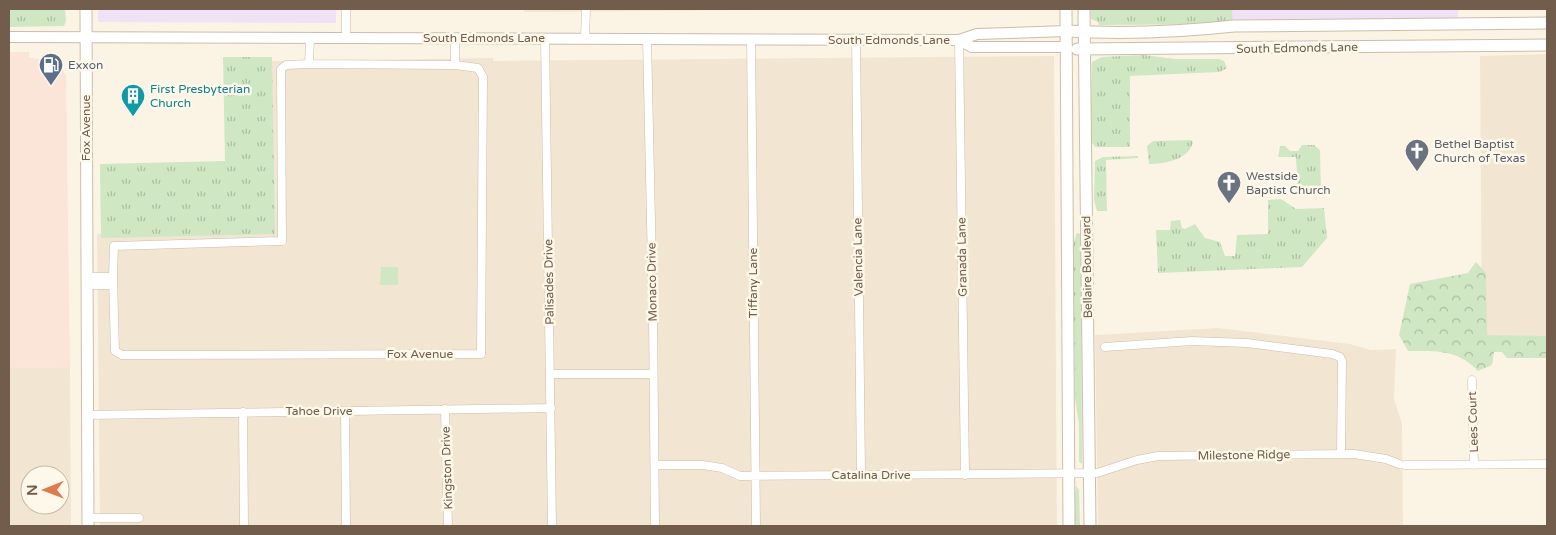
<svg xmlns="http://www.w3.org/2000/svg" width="1556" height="535" font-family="'Varela Round',sans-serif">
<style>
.residential{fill:#f2e6d3;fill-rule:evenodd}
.commercial{fill:#fae5d8}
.education{fill:#f1e1f7}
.grass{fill:url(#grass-tufts)}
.forest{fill:url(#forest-crowns)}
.pitch{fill:#cfe7c3}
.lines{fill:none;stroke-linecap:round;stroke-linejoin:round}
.minor-casing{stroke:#ccbcab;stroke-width:9}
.tertiary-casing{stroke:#ccbcab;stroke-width:12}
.secondary-casing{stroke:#cebda9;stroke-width:13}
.minor{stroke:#fff;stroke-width:8}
.tertiary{stroke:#fff;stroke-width:10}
.secondary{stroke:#fff;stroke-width:11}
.labels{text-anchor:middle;stroke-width:5;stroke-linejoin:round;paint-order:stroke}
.street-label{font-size:12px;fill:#725c4b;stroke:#fef8ea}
.service-label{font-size:12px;fill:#4e5e75;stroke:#fef8ea;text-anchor:start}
.culture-label{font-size:12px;fill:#0d838f;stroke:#fef8ea;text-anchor:start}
.worship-label{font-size:12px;fill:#5b616d;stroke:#fef8ea;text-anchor:start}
</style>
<defs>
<pattern id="grass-tufts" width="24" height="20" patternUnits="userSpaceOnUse" patternTransform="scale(1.25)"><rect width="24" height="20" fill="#cfe7c3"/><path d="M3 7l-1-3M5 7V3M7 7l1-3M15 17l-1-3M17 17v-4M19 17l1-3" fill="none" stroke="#acbea0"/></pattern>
<pattern id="forest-crowns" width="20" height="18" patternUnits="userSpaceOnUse" patternTransform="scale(1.25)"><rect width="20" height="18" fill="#cfe7c3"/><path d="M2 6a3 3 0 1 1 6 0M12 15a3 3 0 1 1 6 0" fill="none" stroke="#acbea0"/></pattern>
</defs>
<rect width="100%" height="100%" fill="#fbf4e4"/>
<path class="residential" d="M525,9H904L524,12Z
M1547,54V345H1482L1480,56Z
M1054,56L1057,526H100L97,234L272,231L270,61L493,58V61Z
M1218,328L1350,344L1371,350L1396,349L1394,399L1402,423L1403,526H1098L1095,335Z
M70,367L71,526H9V368ZM30,475H60V505H30Z"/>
<path class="commercial" d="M9,52H29V58L53,60L60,65L66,76L70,367L9,368Z"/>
<path class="education" d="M98,9H336V23L98,22Z
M1228,9H1458V20L1228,21Z"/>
<path class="grass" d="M9,9H65L66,21L64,26L9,27Z
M1091,9H1232L1233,24L1099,25L1098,22L1091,19Z
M1144,55L1175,59H1219L1224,61L1227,68L1220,72L1130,76V147H1095L1090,140L1092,62L1102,57Z
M223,57H272L275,234L101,238L100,164L225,161Z
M1191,140L1193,142C1189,160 1164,164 1149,164L1147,146L1153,141Z
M1302,145H1314L1320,150L1321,194L1298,195L1296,157H1278L1280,146H1285L1290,151H1298Z
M1138,156V158L1106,160L1107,211H1097L1094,200L1095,161L1103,157Z
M1281,199L1296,209L1324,208L1327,238L1302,267L1158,273L1156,230H1170L1171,221L1180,220L1182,228L1185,229L1195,224L1205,238L1220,242L1225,256H1235L1237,235L1268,234V200Z
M1077,233L1081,234L1082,464L1079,462V424L1075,398L1073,243Z
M1076,486L1079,490L1080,526H1072Z"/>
<path class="forest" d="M1476,262L1486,273L1487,335L1547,336V358H1507L1502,352H1494L1492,365L1478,371C1457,349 1437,351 1408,351L1399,335L1410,284L1468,273Z"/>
<path class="pitch" d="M381,267H398V285H380Z"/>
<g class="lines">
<defs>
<path id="minor" d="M346,9V38
M545,38L552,526
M585,38L586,9
M647,39L653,312L655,526
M751,39L756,526
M856,39L861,475
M959,40L965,475
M309,64L455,65L478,68L483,77L481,354L122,355L115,351L113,277L114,246L282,241L281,69L286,65Z
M309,64L310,38
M455,65V38
M87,277H113
M87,285H113
M1105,347L1192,341L1247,343L1332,354L1340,357L1342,361L1341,454
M550,374H653
M1472,380L1474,465
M445,409L448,526
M345,411L346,526
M243,412L244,526
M87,415L551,408
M655,465H703L722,468L740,476L1097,473L1137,460L1158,456L1354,454L1386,459L1399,464
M1405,465L1547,464
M88,518H139"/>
<path id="tertiary" d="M9,37L959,40L977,34L1067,31
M959,40L972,47H1067"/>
<path id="secondary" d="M86,9L88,526
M1066,9L1069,526
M1084,9L1090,526
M1067,31C1122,34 1179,32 1234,26L1547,23
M1077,49L1547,45"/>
</defs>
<use href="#minor" class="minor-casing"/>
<use href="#tertiary" class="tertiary-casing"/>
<use href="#secondary" class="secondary-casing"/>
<use href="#minor" class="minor"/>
<use href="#tertiary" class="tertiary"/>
<use href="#secondary" class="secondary"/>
</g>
<defs>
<symbol id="fuel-pin" viewBox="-11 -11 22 30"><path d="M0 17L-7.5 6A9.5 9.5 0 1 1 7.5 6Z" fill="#5c6f8a" stroke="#fef8ea"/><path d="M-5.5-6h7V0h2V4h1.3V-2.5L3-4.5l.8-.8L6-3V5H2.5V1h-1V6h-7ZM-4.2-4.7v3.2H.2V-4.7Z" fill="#fff"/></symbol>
<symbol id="building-pin" viewBox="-11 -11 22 30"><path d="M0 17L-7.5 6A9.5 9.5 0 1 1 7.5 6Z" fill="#0f9aa8" stroke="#fef8ea"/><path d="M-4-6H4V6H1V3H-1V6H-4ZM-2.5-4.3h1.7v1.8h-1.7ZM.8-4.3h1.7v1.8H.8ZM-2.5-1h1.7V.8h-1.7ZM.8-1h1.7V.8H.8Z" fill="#fff"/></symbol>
<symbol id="church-pin" viewBox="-11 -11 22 30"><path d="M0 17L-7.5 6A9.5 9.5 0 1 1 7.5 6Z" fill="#6b7280" stroke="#fef8ea"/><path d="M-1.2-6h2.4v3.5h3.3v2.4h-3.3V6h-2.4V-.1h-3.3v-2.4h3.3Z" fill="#fff"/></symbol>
</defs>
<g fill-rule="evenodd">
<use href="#fuel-pin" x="37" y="51" width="28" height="38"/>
<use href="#building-pin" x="119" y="82" width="28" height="38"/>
<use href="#church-pin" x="1403" y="137" width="28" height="38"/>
<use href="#church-pin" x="1215" y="169" width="28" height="38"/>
</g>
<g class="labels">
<g class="street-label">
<text x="484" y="42">South Edmonds Lane</text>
<text x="889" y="44">South Edmonds Lane</text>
<text transform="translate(1297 48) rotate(-1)" y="4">South Edmonds Lane</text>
<text transform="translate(86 128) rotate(-90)" y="4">Fox Avenue</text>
<text transform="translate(858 257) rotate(-91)" y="4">Valencia Lane</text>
<text transform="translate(962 257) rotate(-91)" y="4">Granada Lane</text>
<text transform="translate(1087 267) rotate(-91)" y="4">Bellaire Boulevard</text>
<text transform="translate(549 282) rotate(-91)" y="4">Palisades Drive</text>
<text transform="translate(652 282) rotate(-91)" y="4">Monaco Drive</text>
<text transform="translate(753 283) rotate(-90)" y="4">Tiffany Lane</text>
<text x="420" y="358">Fox Avenue</text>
<text x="319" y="415">Tahoe Drive</text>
<text transform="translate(1473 422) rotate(-92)" y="4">Lees Court</text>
<text transform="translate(1244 455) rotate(-1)" y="4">Milestone Ridge</text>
<text transform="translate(447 468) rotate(-92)" y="4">Kingston Drive</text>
<text x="871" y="479">Catalina Drive</text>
</g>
<g class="service-label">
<text x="68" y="69">Exxon</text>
</g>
<g class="culture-label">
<text x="150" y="93">First Presbyterian<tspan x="150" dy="14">Church</tspan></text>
</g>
<g class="worship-label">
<text x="1434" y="148">Bethel Baptist<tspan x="1434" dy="14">Church of Texas</tspan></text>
<text x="1246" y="180">Westside<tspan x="1246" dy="14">Baptist Church</tspan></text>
</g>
</g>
<rect width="1556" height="535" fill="none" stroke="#725c4b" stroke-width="20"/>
<g transform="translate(45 490) rotate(269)"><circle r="24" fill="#fef8ea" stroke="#c6baaa"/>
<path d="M0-4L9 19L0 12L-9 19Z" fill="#de7b50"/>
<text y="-8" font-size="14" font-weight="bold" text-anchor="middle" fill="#725c4b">N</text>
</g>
</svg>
